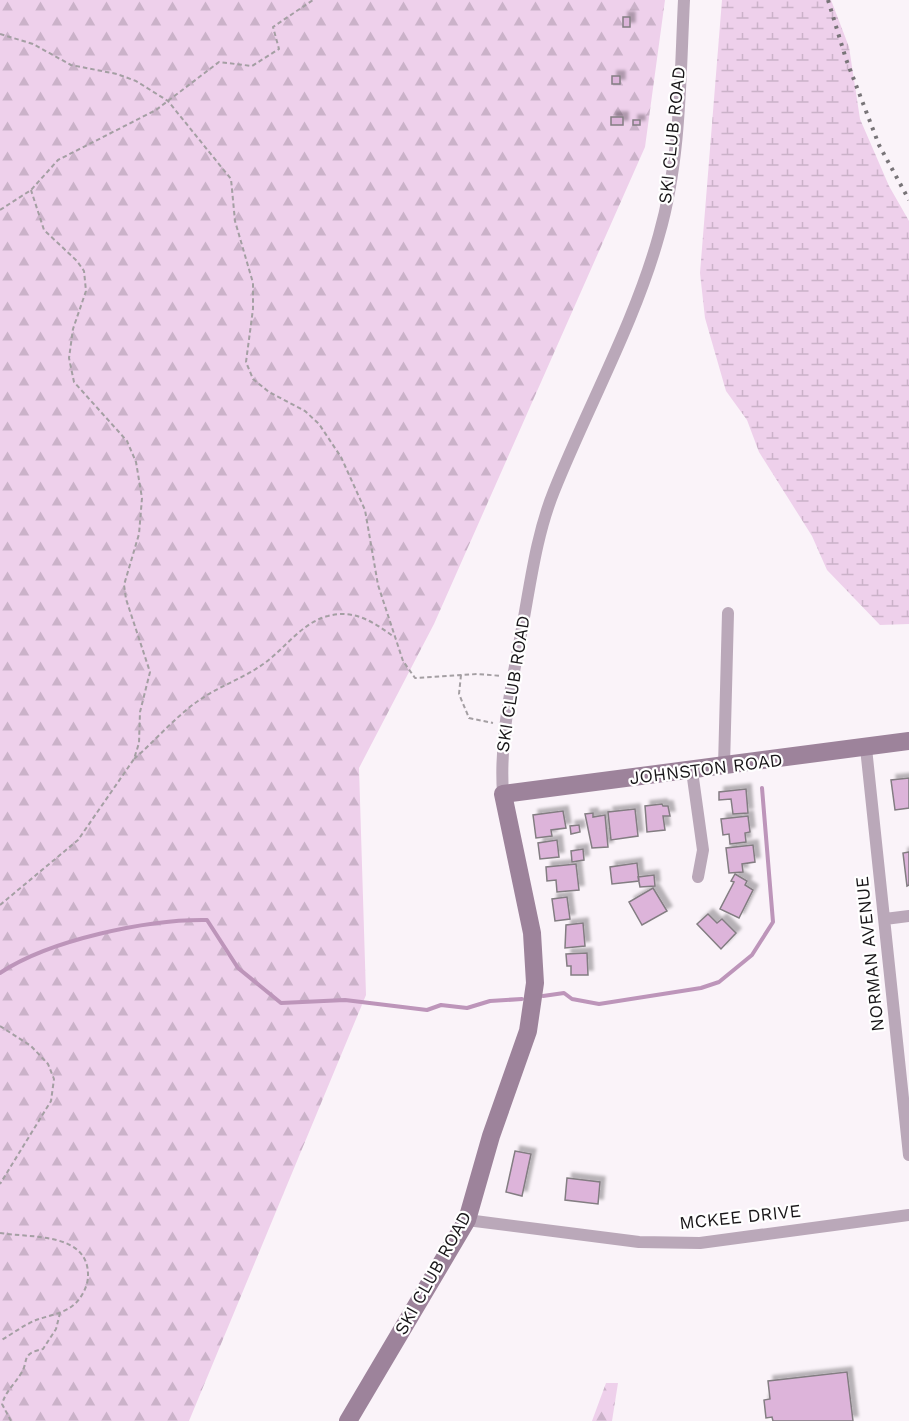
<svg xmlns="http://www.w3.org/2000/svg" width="909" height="1421" font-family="'Work Sans',sans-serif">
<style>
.forest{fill:url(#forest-firs)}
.wetland{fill:url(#wetland-marsh)}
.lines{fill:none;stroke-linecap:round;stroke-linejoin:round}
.stream{stroke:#bd95ba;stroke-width:4}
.building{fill:#ddb4da;stroke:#837d82;stroke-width:1.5;filter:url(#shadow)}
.path{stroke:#a49fa3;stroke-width:2;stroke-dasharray:4.5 3;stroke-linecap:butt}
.street{stroke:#baa8b9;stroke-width:12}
.secondary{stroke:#9d839b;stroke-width:18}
.rail{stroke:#787478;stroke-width:4;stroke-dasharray:3 6;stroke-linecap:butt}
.labels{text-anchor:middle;stroke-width:4.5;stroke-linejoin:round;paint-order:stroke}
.street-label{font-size:18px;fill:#181618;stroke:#fff}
</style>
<defs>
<pattern id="forest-firs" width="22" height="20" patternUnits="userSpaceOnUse" patternTransform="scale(1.5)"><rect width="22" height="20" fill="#eed0eb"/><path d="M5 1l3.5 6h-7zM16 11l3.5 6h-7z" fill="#cbb2c9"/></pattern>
<pattern id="wetland-marsh" width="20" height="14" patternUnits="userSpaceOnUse" patternTransform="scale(1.5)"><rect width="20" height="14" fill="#eed0eb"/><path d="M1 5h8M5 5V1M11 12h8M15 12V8" fill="none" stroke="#cbb2c9"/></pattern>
<filter id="shadow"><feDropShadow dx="5" dy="-5" stdDeviation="1.5" flood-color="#0004"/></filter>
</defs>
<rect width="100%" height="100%" fill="#faf3f9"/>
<path class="forest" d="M0,0H665L645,147L434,624L359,768L366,995L189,1421H0Z
M606,1383H618L612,1421H592Z"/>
<path class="wetland" d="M722,0H831L849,47L860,119L889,186L909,221V624L880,625L827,570L812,536L759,452L747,420L726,391L705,318L700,273Z"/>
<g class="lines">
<path class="stream" d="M0,973C49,940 148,919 207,920L238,968L281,1003L345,1000L427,1010L441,1005L467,1008L490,1001L522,999
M543,996L564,993L572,999L599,1004L701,988L719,982L752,955L773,922L762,788"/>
</g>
<path class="building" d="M623,17H630V27H623Z
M612,76H620V84H612Z
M611,117H623V125H611Z
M633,120H640V125H633Z
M909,778V808L895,810L891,780Z
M746,789L748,813L733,814L731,799L719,800V792Z
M662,804L663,806H668L670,816H663L665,830L647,832L645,806Z
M635,809L638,836L611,840L608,812Z
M563,811L566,828L551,830L552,836L536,838L533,815Z
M593,813V817L605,815L608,847L592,848L585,814Z
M748,816L750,832L745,833L746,842L730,844L729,834L723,835L721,819Z
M579,825L580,832L571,834L570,826Z
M557,840L559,857L540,859L538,843Z
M753,845L755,862L742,864L743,872L729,873L726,848Z
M583,849L584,860L572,862L571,851Z
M909,852V885L907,886L903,853Z
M637,863L639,881L612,884L610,867Z
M576,864L579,890L557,892L556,880L547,881L546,867Z
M735,874L747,881L745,885L753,890L739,918L720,909L734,882L731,881Z
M654,875L655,886L640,887L638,877Z
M653,888L667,911L642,925L629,902Z
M567,897L570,919L555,921L552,899Z
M708,914L717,923L722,919L736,933L721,949L697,924Z
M583,923L585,946L565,948L566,925Z
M587,953L588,975H571V966H567L566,954Z
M515,1151L531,1154L522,1196L506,1192Z
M567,1178L600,1182L598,1204L565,1200Z
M847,1372L853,1421H773L772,1417L766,1418L764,1400L770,1399L768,1381Z"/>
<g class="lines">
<path class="path" d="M0,34L33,44L71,65L117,74L136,81L168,101L231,179L235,221L253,283V309L246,362L253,379L269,392L305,411L319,424L341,457L365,510L378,585L403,661L415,678L478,674L502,676
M0,210L31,190L58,160L156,110L219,62L252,66L279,49L273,27L313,0
M461,675L459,694L469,718L493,723
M134,759C156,740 175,717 198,701C219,686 245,678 266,662C285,648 303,622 328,616C354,609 374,622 394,637
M0,905L78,840L134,759L139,743L140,712L150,672L126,599L124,585L139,534L142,498L136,462L127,441L74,382L69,358L73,329L86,291L84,271L77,261L44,230L31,190
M0,1026L31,1046L48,1064L54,1079L51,1101L0,1184
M0,1233C31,1238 89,1232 88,1276C88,1287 80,1301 71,1307C61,1314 47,1316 36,1320C24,1325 12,1334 0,1341
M11,1421L2,1404C6,1391 13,1386 20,1375C30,1362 19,1354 43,1349L56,1329L60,1313"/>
<path class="street" d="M866,748L909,1155
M724,766L728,613
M692,771L703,850L698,877
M503,794C499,736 513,680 523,623C531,579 537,533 554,491C588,406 635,322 659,235C681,159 680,78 684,0
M885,919L909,916
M467,1220L639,1242L700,1243L909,1215"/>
<path class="secondary" d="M348,1421L467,1220L491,1136L528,1031L535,983L532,933L503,794L909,741"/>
<path class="rail" d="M828,0L846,59L879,145L909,200"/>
</g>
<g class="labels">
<g class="street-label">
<text transform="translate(672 135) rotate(-84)" y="6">SKI CLUB ROAD</text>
<text transform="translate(513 684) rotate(-81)" y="6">SKI CLUB ROAD</text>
<text transform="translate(706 769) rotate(-7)" y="6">JOHNSTON ROAD</text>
<text transform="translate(870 954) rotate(-96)" y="6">NORMAN AVENUE</text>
<text transform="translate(740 1217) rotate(-6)" y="6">MCKEE DRIVE</text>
<text transform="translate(433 1273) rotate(-61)" y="6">SKI CLUB ROAD</text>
</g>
</g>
</svg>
